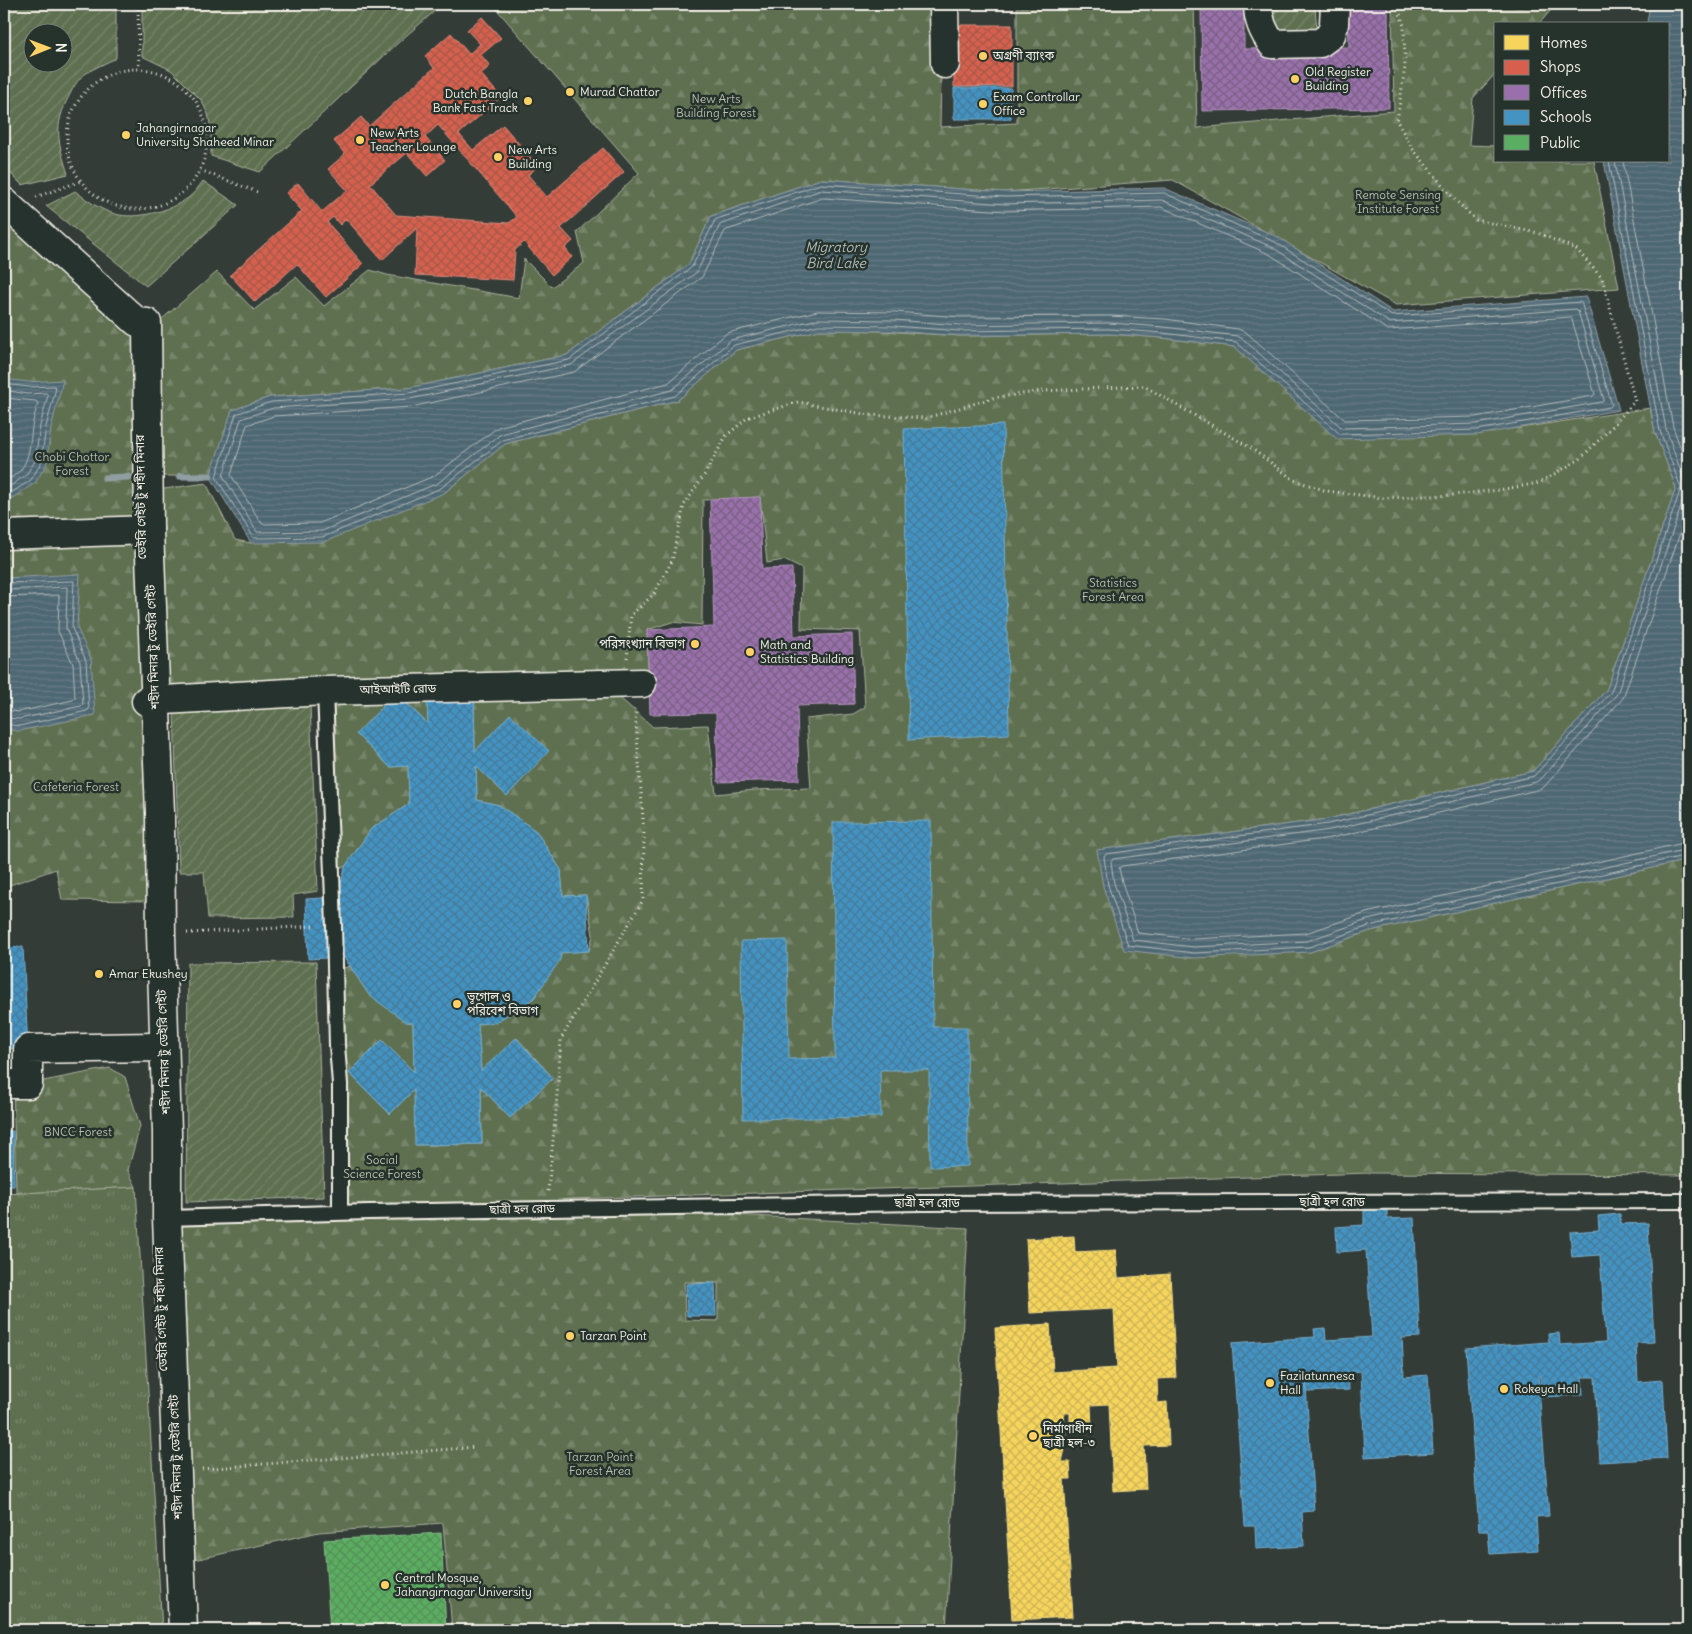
<svg xmlns="http://www.w3.org/2000/svg" width="1692" height="1634" font-family="Delius,'Noto Sans Bengali',sans-serif">
<style>
.forest{fill:url(#forest-firs);stroke:#aab09c;fill-rule:evenodd}
.park{fill:url(#park-tufts);stroke:#aab09c}
.garden{fill:url(#garden-furrows);stroke:#aab09c;fill-rule:evenodd}
.water{fill:url(#water-rules);stroke:#909ea2}
.homes{fill:url(#homes-cross-hatch);stroke:#f5dd86}
.shops{fill:url(#shops-cross-hatch);stroke:#df8c7c;fill-rule:evenodd}
.offices{fill:url(#offices-cross-hatch);stroke:#b497bd}
.schools{fill:url(#schools-cross-hatch);stroke:#78afce}
.public{fill:url(#public-cross-hatch);stroke:#88c28a}
.lines{fill:none;stroke-linecap:round;stroke-linejoin:round}
.shore{stroke:#b2bab9;stroke-width:1}
.stream{stroke:#909ea2;stroke-width:7}
.service-casing{stroke:#f4f1e8;stroke-width:18}
.minor-casing{stroke:#f4f1e8;stroke-width:31}
.tertiary-casing{stroke:#f4f1e8;stroke-width:31}
.path{stroke:#f4f1e8;stroke-width:3;stroke-dasharray:1 4;stroke-linecap:butt}
.service{stroke:#26332d;stroke-width:14}
.minor{stroke:#26332d;stroke-width:28}
.tertiary{stroke:#26332d;stroke-width:28}
.poi-dot{fill:#ffd166;stroke:#26332d;stroke-width:2}
.labels{text-anchor:middle;stroke-width:5;stroke-linejoin:round;paint-order:stroke}
.poi-label{font-size:12px;fill:#f4f1e8;stroke:#26332d;text-anchor:start}
.park-label{font-size:12px;fill:#b8bdac;stroke:#26332d}
.street-label{font-size:12px;fill:#f4f1e8;stroke:#26332d}
.water-label{font-size:14px;font-style:italic;fill:#b2bab9;stroke:#26332d}
</style>
<defs>
<pattern id="forest-firs" width="22" height="20" patternUnits="userSpaceOnUse" patternTransform="scale(1.25)"><rect width="22" height="20" fill="#5f7051"/><path d="M5 1l3.5 6h-7zM16 11l3.5 6h-7z" fill="#77856a"/></pattern>
<pattern id="park-tufts" width="24" height="20" patternUnits="userSpaceOnUse" patternTransform="scale(1.25)"><rect width="24" height="20" fill="#5f7051"/><path d="M3 7l-1-3M5 7V3M7 7l1-3M15 17l-1-3M17 17v-4M19 17l1-3" fill="none" stroke="#77856a"/></pattern>
<pattern id="garden-furrows" width="10" height="10" patternUnits="userSpaceOnUse" patternTransform="scale(1.25)"><rect width="10" height="10" fill="#5f7051"/><path d="M-1 1l2-2M0 10L10 0M9 11l2-2" fill="none" stroke="#77856a"/></pattern>
<pattern id="water-rules" width="6" height="5" patternUnits="userSpaceOnUse" patternTransform="scale(1.25)"><rect width="6" height="5" fill="#4e6773"/><path d="M0 2.5h6" fill="none" stroke="#687d87"/></pattern>
<pattern id="homes-cross-hatch" width="8" height="8" patternUnits="userSpaceOnUse" patternTransform="scale(1.25)"><rect width="8" height="8" fill="#f6d55c"/><path d="M0 0l8 8M0 8l8-8" fill="none" stroke="#cbb256"/></pattern>
<pattern id="shops-cross-hatch" width="8" height="8" patternUnits="userSpaceOnUse" patternTransform="scale(1.25)"><rect width="8" height="8" fill="#d6604d"/><path d="M0 0l8 8M0 8l8-8" fill="none" stroke="#a5584b"/></pattern>
<pattern id="offices-cross-hatch" width="8" height="8" patternUnits="userSpaceOnUse" patternTransform="scale(1.25)"><rect width="8" height="8" fill="#9970ab"/><path d="M0 0l8 8M0 8l8-8" fill="none" stroke="#796083"/></pattern>
<pattern id="schools-cross-hatch" width="8" height="8" patternUnits="userSpaceOnUse" patternTransform="scale(1.25)"><rect width="8" height="8" fill="#4393c3"/><path d="M0 0l8 8M0 8l8-8" fill="none" stroke="#457997"/></pattern>
<pattern id="public-cross-hatch" width="8" height="8" patternUnits="userSpaceOnUse" patternTransform="scale(1.25)"><rect width="8" height="8" fill="#5aae61"/><path d="M0 0l8 8M0 8l8-8" fill="none" stroke="#558f59"/></pattern>
</defs>
<rect width="100%" height="100%" fill="#343c38"/>
<filter id="ink" filterUnits="userSpaceOnUse"><feTurbulence type="fractalNoise" baseFrequency=".02" numOctaves="2"/><feDisplacementMap in="SourceGraphic" scale="10" xChannelSelector="R" yChannelSelector="G"/><feConvolveMatrix kernelMatrix="1 2 1 2 8 2 1 2 1" color-interpolation-filters="sRGB"/></filter>
<g filter="url(#ink)">
<path class="forest" d="M492,4H934L941,74L940,127L1017,123V4H1194L1197,128L1394,111L1392,4H1556L1539,24H1496V73L1473,98L1469,145L1496,146V161H1594L1619,288L1396,305L1173,180L1005,192L821,179L711,216L689,264L567,355L408,388L270,397L233,410L210,476H158L155,325L217,272L254,310L296,277L324,306L370,270L387,275L519,298L524,259L552,287L584,263L577,232L639,173Z
M4,202L137,322L151,901L62,900L56,869L4,887Z
M819,330L882,331L960,336L1108,334L1163,338L1235,347L1338,439L1520,428L1650,408L1655,432L1676,488L1607,689L1533,771L1328,819L1098,850L1310,952L1370,931L1688,860V1175L1371,1173L570,1199L513,1205L343,1208L338,970L350,966L369,995L406,1021L413,1023L414,1072L382,1040L349,1073L390,1114L414,1090L416,1145L482,1144L481,1087L510,1118L553,1078L517,1038L481,1071L478,1024L496,1022L534,998L563,952L589,951L593,935L586,895L563,896L561,870L536,831L499,805L477,800L476,766L507,796L475,751L474,698H620L653,727L708,725L716,794L754,790L811,788L806,719L853,714L865,707L860,631L801,629L802,569L784,560L767,563L760,497L703,500L702,625L672,622L647,630L648,669L522,676L168,690L157,490L206,483L235,540L251,543L444,493L505,444L678,400L736,350Z
M427,688L428,724L396,693L356,734L390,767L408,766L409,804L371,829L345,867H332L328,690Z
M110,1068L125,1077L140,1126L128,1170L136,1187L25,1193L16,1191L13,1084H28Z
M717,1210V1214L968,1228L946,1630H452L443,1523L319,1532L181,1563L167,1218ZM684,1282L718,1283V1321L685,1320Z"/>
<path class="park" d="M136,1187L162,1630H4V1194Z"/>
<path class="garden" d="M4,4H116V58C106,63 94,68 85,74C77,80 73,88 69,96C53,127 58,142 68,174L22,185L4,167ZM62,32V62H32V32Z
M142,4H443L400,41L260,172L211,156V129L208,114L201,100L171,70L142,56Z
M1315,7L1317,31H1275V8Z
M203,181L238,205L146,286L46,206L75,191C87,200 100,210 115,214C136,220 170,211 188,198C194,194 199,186 203,181Z
M310,706L318,891L293,895L294,917L208,918L204,872H179L174,710Z
M316,962L324,1197L186,1202L188,963Z"/>
<path class="water" d="M1650,4H1660V7L1688,10V860L1370,931L1310,952L1194,958L1124,950L1103,886L1097,850L1328,819L1533,771L1607,689L1676,488L1655,432L1604,161H1668V24H1646L1647,22Z
M821,179L1005,192L1164,188L1278,237L1393,312L1586,297L1619,410L1477,435L1337,439L1235,347L1163,338L1109,334L960,336L894,331L819,330L736,350L678,400L505,444L444,493L324,542L251,543L210,476L232,410L270,397L408,388L567,355L689,264L711,216Z
M4,379L28,382L63,380L51,428L46,465L35,483L12,498H4Z
M80,574L77,628L91,659L95,715L19,731L4,729V578Z"/>
<path class="homes" d="M1074,1236L1075,1252L1116,1250L1118,1278L1170,1274L1176,1378L1157,1379L1158,1403L1167,1402L1169,1445L1144,1446L1146,1489L1113,1491L1109,1404L1091,1405L1092,1426L1070,1427V1413H1064L1066,1445L1062,1462H1070L1071,1479H1064L1073,1617L1012,1620L995,1328L1050,1324L1053,1372L1117,1368L1114,1309L1030,1313L1026,1239Z"/>
<path class="shops" d="M482,17L501,38L481,55L490,66L481,74L501,97L459,134L473,150L503,125L538,166L528,175L547,197L603,148L624,172L561,228L573,241L565,248L572,257L552,275L524,242L515,250L513,280L415,275L417,228L382,260L346,219L340,225L333,217L327,222L363,264L326,297L297,264L255,302L230,275L302,211L286,193L298,183L322,212L347,190L328,169L345,154L334,141L361,117L369,126L434,68L425,56L451,33L469,54L480,44L467,30ZM438,125L517,217L509,223L396,215L370,184L407,153L427,176L445,160L425,137Z
M954,25H1012V86L954,87Z"/>
<path class="offices" d="M1201,4H1244V49L1349,47L1348,4H1388L1389,108L1202,111Z
M760,497L762,569L792,568L794,636L852,634L854,704L797,706L799,780L718,782L716,713L650,714L647,630L714,627L710,499Z"/>
<path class="schools" d="M954,88H1011V119H954Z
M1003,425L1009,734L909,740L904,429Z
M396,693L428,724L427,699L474,698L475,751L510,714L549,751L507,796L476,766L477,800L499,805L536,831L561,870L563,896L586,895L589,951L561,953L560,960L534,998L496,1022L478,1024L481,1071L516,1038L553,1078L510,1118L481,1087L482,1144L415,1145L414,1090L390,1114L349,1073L382,1040L414,1072L413,1023L406,1022L369,995L344,957L308,959L306,899L338,897L345,867L371,829L409,804L408,766L390,767L356,734Z
M931,821L933,1027H967L968,1166L930,1167L929,1070H880L881,1117L743,1119L741,941L787,940L789,1059L835,1058L833,822Z
M23,947L28,1049L4,1048V948Z
M4,1131H13L14,1186H4Z
M1387,1209V1219L1414,1218L1420,1337L1402,1338L1404,1377L1428,1375L1433,1453L1365,1457L1361,1371L1348,1372L1349,1390L1307,1392L1306,1371H1305L1314,1511L1302,1512L1304,1546L1256,1549L1255,1526H1245L1232,1343L1315,1337L1314,1329L1325,1328L1326,1340L1372,1337L1366,1250L1337,1252L1336,1227L1364,1225V1210Z
M1620,1214L1621,1224L1648,1223L1654,1342L1636,1343L1638,1382L1663,1380L1667,1458L1600,1462L1595,1377H1582L1583,1395L1541,1397L1540,1376H1538L1549,1516L1536,1517L1538,1551L1490,1554L1488,1531H1479L1466,1348L1549,1342L1548,1334L1559,1333L1560,1345L1606,1342L1600,1255L1572,1257L1570,1232L1599,1230L1598,1216Z
M715,1283L716,1316H687L686,1284Z"/>
<path class="public" d="M441,1533L446,1630H330L324,1540Z"/>
<g class="lines">
<path class="shore" d="M1609,161L1660,431L1681,488L1611,692L1534,776L1328,824L1106,854L1104,857L1108,885L1128,945L1194,953L1309,947L1369,926L1688,855
M1615,161L1666,429L1687,489L1617,694L1542,778L1536,782L1330,830L1113,859L1111,862L1114,883L1133,940L1194,947L1307,941L1367,920L1688,849
M1623,161L1673,427L1688,468
M821,184L1005,197L1164,193L1275,242L1392,316L1581,302L1612,405L1610,407L1477,430L1340,434L1236,342L1163,333L1109,329L960,331L894,326L818,325L734,345L675,396L503,440L441,488L323,537L254,538L216,477L236,414L271,402L409,393L569,360L692,267L715,220Z
M822,190L1005,204L1162,200L1272,247L1390,323L1576,309L1578,311L1604,400L1602,402L1476,424L1342,428L1243,339L1237,336L1164,327L1109,323L960,325L894,320L818,319L731,340L672,390L501,434L438,483L322,531L257,532L223,476L241,419L273,408L410,399L571,365L697,272L720,225Z
M823,198L1005,211L1161,207L1269,254L1388,330L1571,317L1595,394L1593,396L1475,417L1345,420L1247,333L1238,329L1165,319L1109,316L960,317L895,312L817,311L727,333L668,383L498,427L434,476L320,523L262,524L231,475L247,425L274,416L411,407L574,372L702,277L725,231Z
M4,384L29,387L54,386L56,388L46,427L41,463L31,480L11,493L4,494
M4,390L27,394L46,393L48,395L40,426L35,461L26,475L9,487H4
M4,398L36,401L38,403C36,411 33,419 32,427C29,449 30,473 4,480
M1688,510L1623,698L1544,787L1537,790L1331,838L1122,866L1119,868L1122,882L1138,933L1194,939L1306,933L1366,913L1688,842
M4,583L74,581L72,628L86,661L89,709L87,711L19,726L4,724
M4,590L67,587L66,629L80,662L83,704L81,706L19,719L4,718
M4,597L59,595L58,631L73,664L75,698L73,700L18,712L4,710"/>
<path class="stream" d="M180,476H210
M105,478L129,477"/>
<defs>
<path id="service" d="M325,691L334,926L337,1045L340,1084V1213
M167,1218L369,1212L920,1203L1688,1201"/>
<path id="minor" d="M944,4L945,64
M1258,4C1258,20 1263,31 1272,44L1320,43L1331,35L1334,24L1335,4
M4,535L149,530
M146,701L325,691L642,683
M4,1084H28V1049L154,1047L164,1050"/>
<path id="tertiary" d="M4,202L137,322L147,323L149,530L160,813L161,934L167,1132V1218L183,1630"/>
</defs>
<use href="#service" class="service-casing"/>
<use href="#minor" class="minor-casing"/>
<use href="#tertiary" class="tertiary-casing"/>
<path class="path" d="M138,4L139,68
M67 139a70 70 0 1 1 140 0a70 70 0 1 1-140 0Z
M200,170L260,193
M36,197L81,181
M627,658L631,615L654,594L672,561L684,505L705,474L726,436L747,418L798,402L869,415L926,418L993,398L1044,391L1144,386L1251,448L1294,480L1327,491L1383,498L1454,495L1499,490L1539,483L1580,459L1610,429L1635,401L1602,278L1576,249L1538,233L1476,220L1454,199L1412,148L1397,121L1405,67L1404,26L1397,4
M187,933L315,926
M548,1191L556,1110L561,1039L643,900L644,832L635,709
M202,1469L476,1447"/>
<use href="#service" class="service"/>
<use href="#minor" class="minor"/>
<use href="#tertiary" class="tertiary"/>
</g>
</g>
<g class="poi-dot">
<circle cx="983" cy="56" r="5"/>
<circle cx="1295" cy="79" r="5"/>
<circle cx="570" cy="92" r="5"/>
<circle cx="528" cy="101" r="5"/>
<circle cx="983" cy="104" r="5"/>
<circle cx="126" cy="135" r="5"/>
<circle cx="360" cy="140" r="5"/>
<circle cx="498" cy="157" r="5"/>
<circle cx="695" cy="644" r="5"/>
<circle cx="750" cy="652" r="5"/>
<circle cx="99" cy="974" r="5"/>
<circle cx="457" cy="1004" r="5"/>
<circle cx="570" cy="1336" r="5"/>
<circle cx="1270" cy="1383" r="5"/>
<circle cx="1504" cy="1389" r="5"/>
<circle cx="1033" cy="1436" r="5"/>
<circle cx="385" cy="1585" r="5"/>
</g>
<g class="labels">
<g class="poi-label">
<text x="993" y="60">অগ্রণী ব্যাংক</text>
<text x="1305" y="76">Old Register<tspan x="1305" dy="14">Building</tspan></text>
<text x="580" y="96">Murad Chattor</text>
<text x="518" y="98" text-anchor="end">Dutch Bangla<tspan x="518" dy="14">Bank Fast Track</tspan></text>
<text x="993" y="101">Exam Controllar<tspan x="993" dy="14">Office</tspan></text>
<text x="136" y="132">Jahangirnagar<tspan x="136" dy="14">University Shaheed Minar</tspan></text>
<text x="370" y="137">New Arts<tspan x="370" dy="14">Teacher Lounge</tspan></text>
<text x="508" y="154">New Arts<tspan x="508" dy="14">Building</tspan></text>
<text x="685" y="648" text-anchor="end">পরিসংখ্যান বিভাগ</text>
<text x="760" y="649">Math and<tspan x="760" dy="14">Statistics Building</tspan></text>
<text x="109" y="978">Amar Ekushey</text>
<text x="467" y="1001">ভূগোল ও<tspan x="467" dy="14">পরিবেশ বিভাগ</tspan></text>
<text x="580" y="1340">Tarzan Point</text>
<text x="1280" y="1380">Fazilatunnesa<tspan x="1280" dy="14">Hall</tspan></text>
<text x="1514" y="1393">Rokeya Hall</text>
<text x="1043" y="1433">নির্মাণাধীন<tspan x="1043" dy="14">ছাত্রী হল-৩</tspan></text>
<text x="395" y="1582">Central Mosque,<tspan x="395" dy="14">Jahangirnagar University</tspan></text>
</g>
<g class="park-label">
<text x="716" y="103">New Arts<tspan x="716" dy="14">Building Forest</tspan></text>
<text x="1398" y="199">Remote Sensing<tspan x="1398" dy="14">Institute Forest</tspan></text>
<text x="72" y="461">Chobi Chottor<tspan x="72" dy="14">Forest</tspan></text>
<text x="1113" y="587">Statistics<tspan x="1113" dy="14">Forest Area</tspan></text>
<text x="76" y="791">Cafeteria Forest</text>
<text x="78" y="1136">BNCC Forest</text>
<text x="382" y="1164">Social<tspan x="382" dy="14">Science Forest</tspan></text>
<text x="600" y="1461">Tarzan Point<tspan x="600" dy="14">Forest Area</tspan></text>
</g>
<g class="street-label">
<text transform="translate(141 497) rotate(-91)" y="4">ডেইরি গেইট টু শহীদ মিনার</text>
<text transform="translate(153 647) rotate(-92)" y="4">শহীদ মিনার টু ডেইরি গেইট</text>
<text transform="translate(398 689) rotate(-1)" y="4">আইআইটি রোড</text>
<text transform="translate(164 1052) rotate(-92)" y="4">শহীদ মিনার টু ডেইরি গেইট</text>
<text x="1332" y="1206">ছাত্রী হল রোড</text>
<text x="927" y="1207">ছাত্রী হল রোড</text>
<text transform="translate(522 1209) rotate(-1)" y="4">ছাত্রী হল রোড</text>
<text transform="translate(161 1309) rotate(-92)" y="4">ডেইরি গেইট টু শহীদ মিনার</text>
<text transform="translate(176 1457) rotate(-92)" y="4">শহীদ মিনার টু ডেইরি গেইট</text>
</g>
<g class="water-label">
<text x="836" y="252">Migratory<tspan x="836" dy="16">Bird Lake</tspan></text>
</g>
</g>
<rect width="1692" height="1634" fill="none" stroke="#26332d" stroke-width="20"/>
<rect x="10" y="10" width="1672" height="1614" fill="none" stroke="#f4f1e8" stroke-width="2" filter="url(#ink)"/>
<rect x="1494" y="22" width="175" height="140" fill="#26332d" stroke="#787f78"/>
<rect x="1504" y="35" width="25" height="15" fill="#f6d55c" stroke="#787f78"/>
<text x="1540" y="48" font-size="15" fill="#f4f1e8">Homes</text>
<rect x="1504" y="60" width="25" height="15" fill="#d6604d" stroke="#787f78"/>
<text x="1540" y="72" font-size="15" fill="#f4f1e8">Shops</text>
<rect x="1504" y="85" width="25" height="15" fill="#9970ab" stroke="#787f78"/>
<text x="1540" y="98" font-size="15" fill="#f4f1e8">Offices</text>
<rect x="1504" y="110" width="25" height="15" fill="#4393c3" stroke="#787f78"/>
<text x="1540" y="122" font-size="15" fill="#f4f1e8">Schools</text>
<rect x="1504" y="135" width="25" height="15" fill="#5aae61" stroke="#787f78"/>
<text x="1540" y="148" font-size="15" fill="#f4f1e8">Public</text>
<g transform="translate(48 48) rotate(89)"><circle r="24" fill="#26332d" stroke="#787f78"/>
<path d="M0-4L9 19L0 12L-9 19Z" fill="#ffd166"/>
<text y="-8" font-size="14" font-weight="bold" text-anchor="middle" fill="#f4f1e8">N</text>
</g>
</svg>
